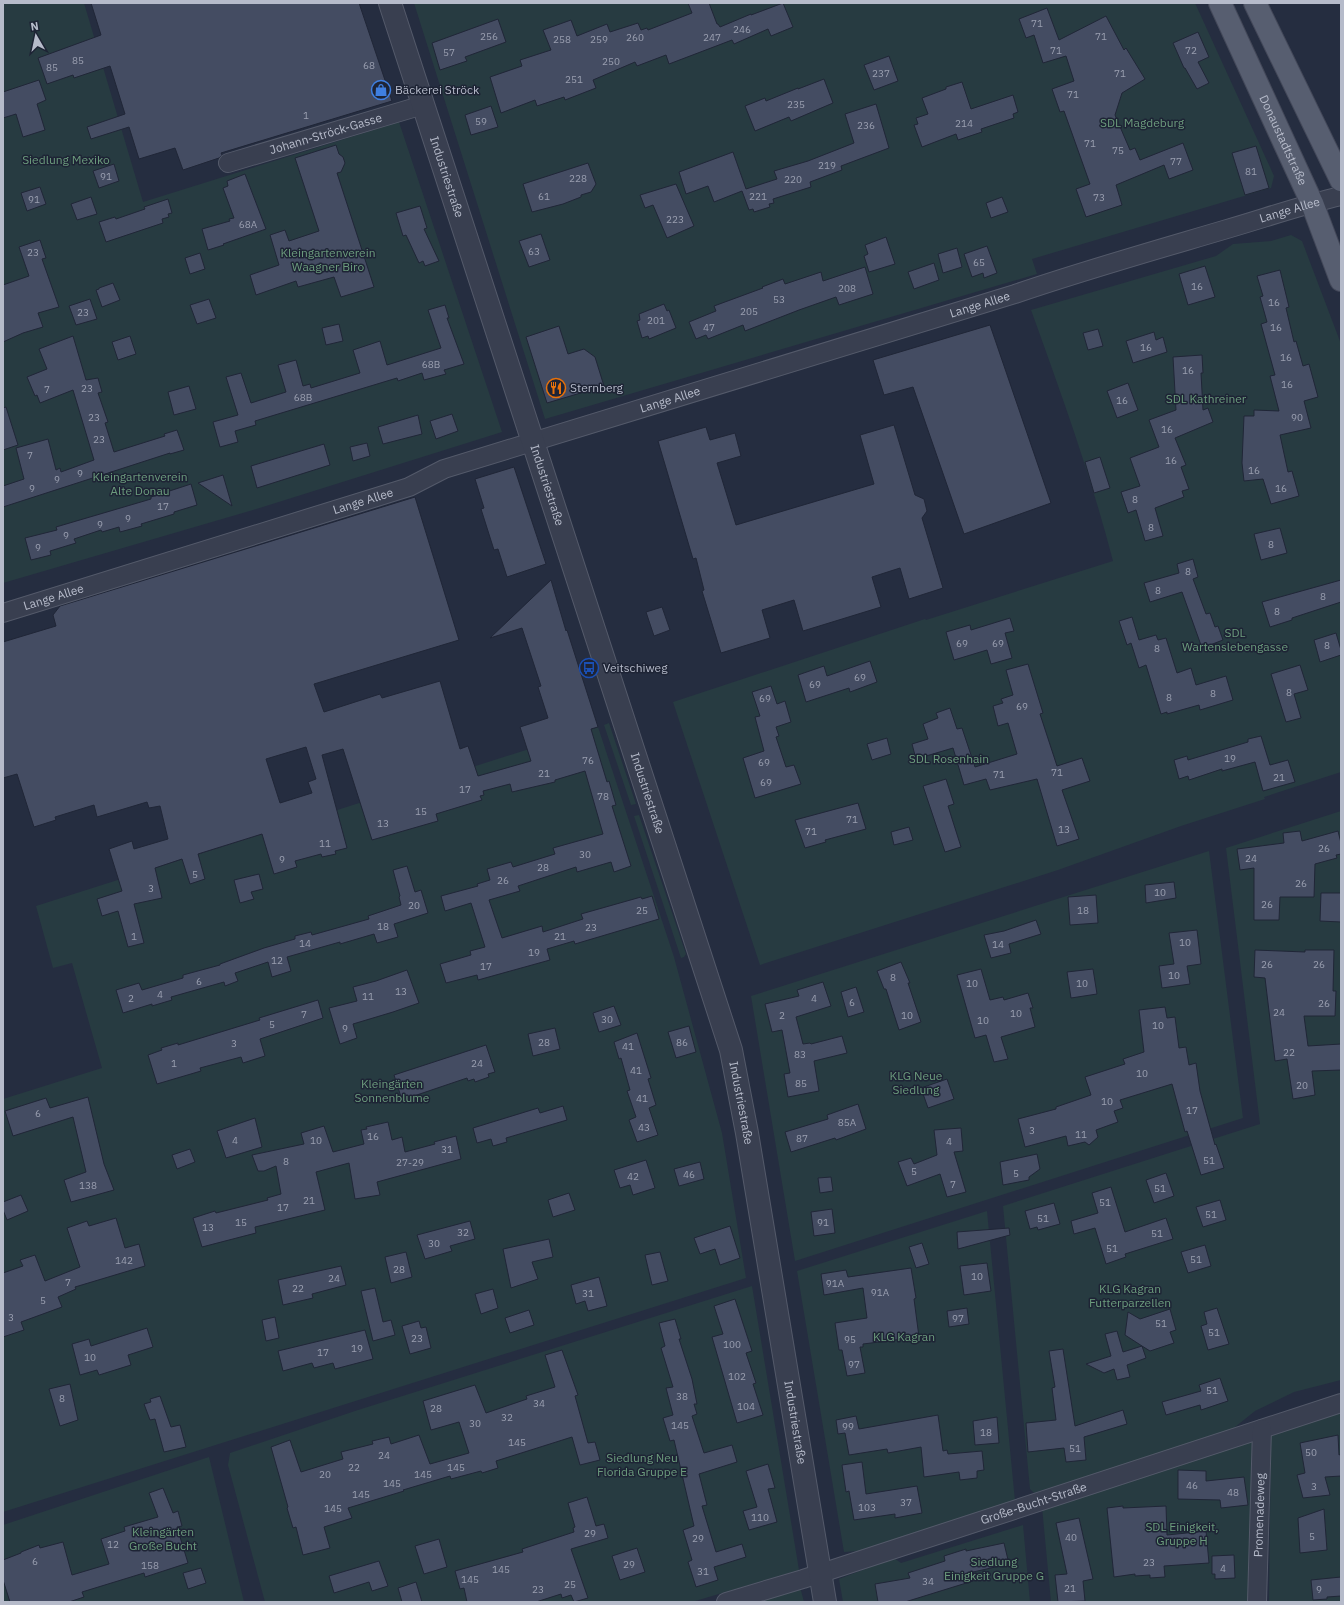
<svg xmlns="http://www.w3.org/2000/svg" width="1344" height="1605" font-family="'IBM Plex Sans',sans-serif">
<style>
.green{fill:#273b41}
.building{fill:#444c62;stroke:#202637;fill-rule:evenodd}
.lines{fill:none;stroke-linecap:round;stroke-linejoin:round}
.minor-casing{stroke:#545a6a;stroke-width:20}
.tertiary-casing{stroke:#545a6a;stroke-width:24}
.primary-casing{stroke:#434859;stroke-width:24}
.minor{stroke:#393f50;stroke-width:18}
.tertiary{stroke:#393f50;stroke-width:22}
.primary{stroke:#575e70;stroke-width:22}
.labels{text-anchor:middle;stroke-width:3;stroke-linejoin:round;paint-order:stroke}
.number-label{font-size:10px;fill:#9a9fb0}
.poi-label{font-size:12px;fill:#b6bbca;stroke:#1e2435;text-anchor:start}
.park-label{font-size:12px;fill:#6c9c7d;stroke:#1e2435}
.street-label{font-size:12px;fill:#b6bbca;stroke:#1e2435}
</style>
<rect width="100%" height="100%" fill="#252d40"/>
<path class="green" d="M3,3H84L143,202L399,122L502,432L253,510L3,583Z
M414,3H1195L1274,176L1271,188L1032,259L1037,274L545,419Z
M1291,235L1302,241L1341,344V772L1264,797L1265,799L1181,826L1058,870L760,965L673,702L925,619L926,620L1113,561C1091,476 1061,393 1031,310L1216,256L1233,244L1271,241Z
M609,723L636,804L631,805L604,725Z
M598,727L674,957L722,1133L746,1278L3,1512V1099L102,1068L72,963L53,968L36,906Z
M1341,811V1380L1294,1392L1255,1411L1230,1431L1034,1493L1030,1489L1003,1206L1260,1124L1226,848Z
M639,815L686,954L684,957L681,958L634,816Z
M1209,851L1243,1118L795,1261L751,996Z
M987,1211L1015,1501L859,1551L844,1552L797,1271Z
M752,1286L799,1570L692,1602H265L228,1465L230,1453L358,1410Z
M1341,1411V1602H1269L1271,1433Z
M1253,1439L1248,1602H1051L1042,1507Z
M209,1457L244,1602H3V1525Z
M1023,1525L1030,1602H843L839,1579L894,1558L901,1563Z
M800,1587L804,1602H750Z"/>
<path class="building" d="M91,3H359L392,101L221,153L222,155L219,158L183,170L175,148L139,159L129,127L91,139L87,127L125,114L110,66L74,78L73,75L47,84L38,58L101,35Z
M688,3H709L717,24H718L720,27L751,14V15L783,3L793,27L771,36L768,29L734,44L732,40L669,64L666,55L637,66L635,62L593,80L596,88L565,100L564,97L537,106L535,100L501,113L490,77L522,66L520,60L551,50L543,30L571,20L577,36L607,24L610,32L638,23L641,30L647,28L648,30L692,13Z
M1047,8L1059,40L1106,16L1124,50L1126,48L1145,79L1122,93L1115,115L1130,150L1135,148L1140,160L1183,143L1193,170L1169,179L1164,165L1116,185L1122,205L1086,217L1076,189L1090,184L1064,111L1060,112L1052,89L1074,81L1066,56L1043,63L1034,35L1026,38L1019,19Z
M498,19L506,42L465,57L467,61L440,70L432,43Z
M1198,32L1209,57L1198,62L1209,83L1197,89L1185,68H1184L1173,43Z
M889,56L898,81L874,90L864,65Z
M824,79L833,103L791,121L789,117L755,131L745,106L765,98L766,101L798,88V89Z
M39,80L46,100L37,104L45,130L23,137L16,114L3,118V92Z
M962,82L971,109L1013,95L1018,112L1013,114L1014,118L981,129L982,132L958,140L956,134L922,147L914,125L918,124L916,118L928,114L922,98L946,89V87Z
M876,104L889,148L841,166L842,170L810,182L811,187L773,199L774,203L769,204L770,207L754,212L753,209L749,210L742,191L714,202L708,186L686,194L679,172L733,152L746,189L777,179L774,171L808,161L854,143L845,114Z
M491,106L498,127L471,135L465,115Z
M336,145L339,154L343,157L345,163L341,172L337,173L374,287L341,297L334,277L298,287L296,281L256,295L250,275L279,265L270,235L285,230L289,241L319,231L295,158Z
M1256,146L1269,188L1245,195L1232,153Z
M588,163L596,184L591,192L581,195V197L563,204L532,212L523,184Z
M114,164L119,181L99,188L93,171Z
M245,174L266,229L223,244L224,245L208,250L202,229L230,221L229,219L234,218L223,188L228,186L227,181Z
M676,184L694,226L667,238L653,205L645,208L640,195Z
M40,187L46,204L27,211L21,193Z
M91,197L97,214L77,220L71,204Z
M1002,197L1008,212L991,218L986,203Z
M168,199L172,213L168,214L169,217L162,219L163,223L106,242L99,222L115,217L116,219L145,209L144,207Z
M420,206L427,228L424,229L439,261L425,266L423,261L419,263L406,235L403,236L396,213Z
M541,234L550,260L529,267L519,241Z
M886,237L895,264L869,272L864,256L868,254L865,245Z
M40,240L46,258L42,259L59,307L38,313L43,327L23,333L3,342V285L29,276L19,247Z
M987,246L997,273L984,278L983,273L972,277L964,254Z
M957,248L962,267L943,273L938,254Z
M200,253L205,269L190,274L185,258Z
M934,263L939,280L914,289L908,272Z
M1205,266L1215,297L1188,305L1179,274Z
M865,267L873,294L839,305L836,297L799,310L745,331L743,325L708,339L706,335L696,339L689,322L716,311L714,306L763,288L762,287L783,279L785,284L821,272L823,281Z
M1280,270L1289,307L1286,308L1294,342L1296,341L1303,366L1309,364L1318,397L1304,401L1311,428L1280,435L1288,472L1292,471L1299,496L1271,504L1263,479L1244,481L1242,463L1244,416H1254V410L1279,411L1270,376L1275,375L1261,324L1267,322L1260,297L1263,296L1257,276Z
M113,283L120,300L102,307L96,290L99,289V288Z
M90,299L97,319L76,325L69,306Z
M209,299L216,318L197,324L190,305Z
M664,304L667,311L669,310L676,328L649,339L648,336L642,338L637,321L640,320L639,314Z
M445,305L449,318H447L464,364L444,370L446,374L424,380L422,373L398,381L397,378L255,421L256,425L235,431L238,442L220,447L213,422L238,415L226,377L241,373L251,403L286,392L278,365L296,360L303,386L310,384L311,388L360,373L353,350L380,341L387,365L441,348L428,310Z
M339,324L343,341L326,345L322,328Z
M990,325L1051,503L964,534L913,387L884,395L873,360Z
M559,326L568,354L584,349L595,357L604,386L547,403L526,337Z
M1098,329L1103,346L1088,350L1083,333Z
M1154,332L1156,340L1163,337L1167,352L1133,363L1126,341Z
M73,336L86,380L98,378L102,392L98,393L108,422L105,423L114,452L165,436L164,434L177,430L184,450L170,454V453L3,507V486L24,479L16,448L48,439L56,470L60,468L61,472L94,460L73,390L40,403L37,395L35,396L27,377L47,369L39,349Z
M130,336L136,354L118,360L112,342Z
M1202,355L1203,373H1201L1203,410L1208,408L1213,422L1175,438L1186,465L1181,467L1189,489L1182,491L1184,497L1155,508L1163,536L1145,541L1136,510L1128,513L1121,492L1140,486L1130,458L1159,447L1149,420L1176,410L1173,357Z
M1128,383L1138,410L1117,418L1107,391Z
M189,386L196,409L174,415L168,392Z
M6,407L18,445L3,450V408Z
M452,414L458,431L436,439L430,421Z
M418,415L422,434L383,444L378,427Z
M894,425L915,495L924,499L927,511L922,518L943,588L909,599L900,568L872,577L881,607L803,631L794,600L762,610L770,638L721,653L702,591L704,590L696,558L693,559L658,441L706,427L710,440L735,433L741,456L717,463L736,525L874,484L860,435Z
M367,443L370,456L353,461L350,447Z
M324,444L330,465L257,488L251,466Z
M1100,457L1110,488L1094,493L1085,462Z
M514,467L546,564L507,577L498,549L494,550L481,509L484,508L475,479Z
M223,475L232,506L198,483Z
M191,484L197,505L174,512V514L141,524L142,526L120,532L119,527L102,532L101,530L74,539L76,543L50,551L51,555L31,560L25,538L57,530L56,527L151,499V497Z
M415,497L459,640L314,684L324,712L380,694L382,698L440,681L460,749L468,746L478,776L531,761L520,727L548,718L538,687L541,686L522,628L490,638L551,580L566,631L567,630L598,727L591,729L607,782L609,781L616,805L612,806L631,866L614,872L611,862L577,872L576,867L518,886L520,891L489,900L502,938L542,926L543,932L583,919L581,914L641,897L642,899L652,896L659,919L575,944L574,941L547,949L550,960L478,980L477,975L446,983L440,964L471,955L470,951L485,947L471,903L445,911L441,896L478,886L477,884L490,880L487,869L511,862L513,867L555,854L553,848L603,834L585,771L555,780V782L512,792L510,784L483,791L484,795L480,796L482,800L436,814L438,821L372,840L343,749L322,755L347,848L335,851L336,854L322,857L321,854L295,861L297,867L274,874L262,834L198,854L205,879L190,884L182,859L155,868L162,898L134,904L144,943L128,947L118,911L102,916L97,899L122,891L109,849L132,841L134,849L168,839L160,806L149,808L147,802L97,817L94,805L55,817L56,820L34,827L17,774L3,778V642L56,626L53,615L60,606ZM306,747L316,779L308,782L312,793L280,803L266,759Z
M1280,528L1287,553L1261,560L1254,534Z
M1193,559L1198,577L1193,579L1206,614L1210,613L1215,627L1218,626L1223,640L1202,648L1182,592L1150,602L1144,583L1179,573L1177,564Z
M1341,580V602L1292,618V620L1270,627L1262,602Z
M662,607L670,630L654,636L646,612Z
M1132,617L1139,640L1156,635L1158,640L1166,638L1177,673L1191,668L1196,685L1226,676L1233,700L1200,710L1199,705L1167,714V712L1161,714L1146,665L1139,668L1131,643L1127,645L1119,621Z
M1010,618L1014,631L1005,633L1012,658L991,664L987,650L954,660L946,632L970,625L971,630Z
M1336,633L1341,650V655L1320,662L1314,640Z
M870,661L877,682L850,692L849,688L806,702L798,675L824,666L827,676Z
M1028,664L1043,713L1040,714L1057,766L1082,758L1090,781L1062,790L1079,839L1057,846L1037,779L990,790L986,779L964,785L953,748L916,759L912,744L928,739L923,724L938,718L936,713L950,708L957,729L962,728L975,767L1017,754L1008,723L998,726L993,706L1003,703L1001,699L1013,695L1006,670Z
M1300,665L1308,690L1294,694L1301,718L1286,722L1271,674Z
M771,686L777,704L785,701L791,722L776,727L779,736L776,737L786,767L794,765L801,784L755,798L743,758L764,751L755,717L760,716L752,692Z
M1261,736L1270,765L1288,760L1295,782L1263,791L1255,762L1222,771V769L1189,780L1188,776L1179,779L1174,760L1187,756L1188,760L1248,742V739Z
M887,738L891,754L872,760L867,744Z
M946,779L954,804L948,806L961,847L945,852L923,786Z
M858,803L866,829L825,840L826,842L805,848L795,820Z
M909,827L913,840L894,845L891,832Z
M1300,831L1302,841L1338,831L1341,843V854L1336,855L1337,858L1315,864L1314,897H1280L1279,920H1254V868L1240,870L1237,849L1284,843L1283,833Z
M407,866L415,892L421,890L428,913L394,924L398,937L377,943L374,934L340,944V942L287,957L291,971L272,977L268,962L235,973L238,981L225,986L224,982L171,997L172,1000L152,1006V1004L123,1013L116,990L139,983L142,990L183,978V975L220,965V964L264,948L295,939V936L311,932L312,935L369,919L368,916L401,905L399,897L400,896L393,870Z
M259,874L263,889L251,892L254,899L240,903L234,880Z
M1174,882L1176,898L1146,903L1145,885Z
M1321,893H1341V922L1320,921Z
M1096,895L1098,923L1070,925L1068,897Z
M1036,920L1041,934L1009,944L1011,953L991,958L984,935L1004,931Z
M1197,930L1201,964L1187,966L1190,984L1162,988L1159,966L1174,964L1169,933Z
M1255,950L1305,952V950H1334L1333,991H1336L1335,1016H1304L1308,1046L1341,1044V1070L1312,1071L1315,1095L1293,1099L1287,1059L1275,1061L1265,978L1254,977Z
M901,962L910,983H908L921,1022L899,1030L886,989H884L877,971Z
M981,969L990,1000L1003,997L1004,1000L1028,993L1033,1008H1030L1035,1027L1001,1037L1008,1059L994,1062L986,1035L975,1038L957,975Z
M1093,969L1097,994L1071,998L1067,972Z
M407,970L419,1003L393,1012L353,1024L357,1038L340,1044L329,1008L357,1001L353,987L376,981Z
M823,982L831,1006L796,1017L803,1044L810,1043L811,1044L842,1036L847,1053L814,1061L819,1091L788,1097L784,1074L790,1073L782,1030L772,1032L765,1004L799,996L797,990Z
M856,987L864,1012L848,1017L841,992Z
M318,1000L323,1018L260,1039L265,1056L243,1063L241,1057L200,1068L201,1071L157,1084L148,1055L162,1050L161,1048L178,1043V1045L260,1020L259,1018Z
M614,1006L621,1025L599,1032L593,1013Z
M1165,1007L1167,1018L1175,1017L1179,1048L1186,1047L1189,1065L1196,1063L1200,1091L1215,1145L1216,1144L1224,1168L1201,1175L1187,1131L1185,1132L1172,1084L1120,1100L1123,1108L1114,1111L1118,1122L1096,1130L1098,1137L1089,1145L1085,1142L1068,1146L1066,1136L1025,1147L1018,1119L1056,1109V1107L1091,1095L1085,1077L1125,1064L1123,1059L1144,1052L1139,1010Z
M689,1026L696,1052L676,1058L668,1032Z
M555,1028L560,1049L533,1056L528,1034Z
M637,1033L651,1078L648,1079L656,1105L649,1108L658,1135L637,1142L629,1120L636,1117L627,1091L630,1090L621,1058L619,1059L614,1042Z
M486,1045L495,1072L488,1074L489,1077L475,1082L474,1079L468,1081L467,1078L402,1100L394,1075Z
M947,1079L954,1099L928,1108L921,1088Z
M88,1097L104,1164L114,1190L71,1202L64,1180L86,1172L73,1117L13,1136L5,1111L46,1098L50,1108Z
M858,1104L866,1129L836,1140L835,1138L791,1152L785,1132L828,1119L827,1115Z
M563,1106L567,1120L506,1138L507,1142L493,1146L491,1139L477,1143L473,1128L538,1108L540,1113Z
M255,1118L262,1147L226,1158L217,1131Z
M388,1122L392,1140L402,1137L405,1152L435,1144L434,1142L456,1136L461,1159L377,1182L380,1195L355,1199L349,1163L316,1172L325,1210L255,1227L256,1233L202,1247L193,1218L215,1211L216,1213L268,1200L267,1198L281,1194L276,1166L264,1171H258L252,1155L304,1144L301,1133L324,1126L333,1152L364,1144L361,1130L367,1129L366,1127Z
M961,1128L963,1151L954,1152L966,1192L947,1197L940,1174L907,1186L898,1162L911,1158L914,1164L937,1155L934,1130Z
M190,1149L195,1162L177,1169L172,1155Z
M1037,1154L1040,1169L1029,1177V1180L1003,1185L1000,1162Z
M646,1160L655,1188L633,1195L630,1185L620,1188L614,1170Z
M700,1162L704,1179L679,1186L674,1169Z
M1166,1173L1174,1196L1154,1203L1146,1180Z
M831,1177L833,1191L820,1193L818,1178Z
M1111,1187L1125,1232L1166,1218L1173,1239L1125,1254L1126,1257L1106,1264L1095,1228L1074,1234L1071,1221L1098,1213L1092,1193Z
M569,1193L575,1210L553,1217L548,1200Z
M21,1195L28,1211L7,1220L3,1210V1202Z
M1220,1200L1226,1220L1203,1227L1196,1207Z
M1054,1203L1060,1224L1038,1230L1037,1227L1030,1229L1025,1211Z
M832,1209L835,1233L814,1236L811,1212Z
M116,1218L125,1248L139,1244L145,1266L75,1287L76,1289L58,1297L62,1307L21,1322L24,1330L3,1337V1273L23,1266L20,1260L35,1255L45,1281L80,1267L67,1228L87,1221L89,1226Z
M470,1221L475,1239L450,1246L452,1251L425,1259L417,1235Z
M730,1226L740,1258L720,1265L715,1249L700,1254L694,1238Z
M1009,1228L1010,1235L958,1249L957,1232Z
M549,1239L553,1257L532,1262L538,1279L511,1288L503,1249Z
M922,1243L929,1264L916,1268L909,1247Z
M1205,1245L1211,1266L1188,1273L1181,1252Z
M406,1252L412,1277L391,1283L385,1257Z
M660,1252L668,1281L652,1285L645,1255Z
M987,1263L991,1291L964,1295L960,1266Z
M341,1266L346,1285L312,1294L313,1298L283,1305L278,1280Z
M911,1268L916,1298L914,1299L919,1337L863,1344V1347H860L865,1373L847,1376L842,1350H839L835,1323L867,1318L863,1288L824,1295L821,1274L846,1270L848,1277Z
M599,1277L607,1306L588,1311L585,1301L576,1304L571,1285Z
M375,1288L383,1322L391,1320L395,1335L373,1341L361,1291Z
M493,1289L498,1308L481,1314L475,1294Z
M735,1299L752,1351L746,1353L756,1383L753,1384L763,1415L737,1423L712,1337L723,1334L714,1306Z
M967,1308L969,1324L949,1327L947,1311Z
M1217,1308L1229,1344L1208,1350L1201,1326L1207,1324L1204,1312Z
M1170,1309L1176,1330L1170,1332L1174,1343L1150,1351L1142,1346L1146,1358L1127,1365L1130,1377L1117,1380L1114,1369L1104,1373L1086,1364L1111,1356L1105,1334L1117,1331L1123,1352L1142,1346L1125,1335L1128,1312L1140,1319Z
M529,1310L534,1325L510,1333L505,1318Z
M275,1317L279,1338L266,1341L262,1320Z
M675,1319L681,1339H679L692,1379L697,1404H694L697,1414L692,1416L704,1453L732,1445L737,1462L699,1474L707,1505L702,1506L716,1552L742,1544L746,1557L714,1567L718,1580L696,1587L688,1562L692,1560L683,1530L694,1526L674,1440L670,1441L663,1418L673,1415L666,1388L673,1387L661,1348L665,1346L659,1323Z
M419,1321L421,1328L426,1327L431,1348L410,1354L402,1326Z
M147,1328L153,1347L128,1355L131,1365L99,1375L97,1370L80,1375L72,1344L89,1339L91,1346Z
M365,1330L373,1359L335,1369L333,1363L314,1368L312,1363L283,1371L278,1351Z
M1063,1349L1075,1426L1123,1410L1127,1424L1084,1437L1086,1460L1066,1462L1064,1448L1028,1452L1026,1423L1056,1420L1052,1388L1055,1387L1049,1351Z
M562,1350L578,1395L575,1396L588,1443L595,1442L600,1460L580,1465L572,1437L496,1461L498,1468L482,1473L481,1471L451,1479L450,1476L403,1490L404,1491L348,1508L352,1518L324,1527L330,1548L303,1555L296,1527L293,1528L287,1508L288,1507L271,1447L290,1440L301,1472L343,1459L341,1452L373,1444L372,1441L389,1437L391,1444L419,1435L430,1464L469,1453L459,1422L431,1430L423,1401L475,1385L486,1413L527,1399L526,1396L555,1387L545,1355Z
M1220,1378L1228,1401L1201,1410L1200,1405L1166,1415L1162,1402L1201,1391L1199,1385Z
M70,1384L78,1420L60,1426L49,1389Z
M160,1396L171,1427L180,1425L186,1447L164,1452L155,1419L150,1420L144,1404L151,1402L150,1399Z
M938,1415L943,1451L947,1450L948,1454L982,1451L984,1470L977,1471V1478L960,1480L959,1472L924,1477L921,1447L888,1453L887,1449L849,1455L845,1433L838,1434L836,1420L856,1416L859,1429Z
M997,1417L999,1443L975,1445L973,1421Z
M1338,1435L1339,1455L1341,1454V1476L1325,1477L1330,1495L1303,1498L1297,1475L1305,1473L1300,1443Z
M862,1462L866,1494L917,1486L922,1513L895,1518V1514L854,1520L849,1491L846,1492L842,1465Z
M768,1464L775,1488L768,1489L777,1522L749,1530L743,1511L757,1507L746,1471Z
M1178,1470L1206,1471V1481L1244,1477L1248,1505L1221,1508L1220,1500L1178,1499Z
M163,1488L173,1513L178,1511L182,1526L177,1527L188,1563L145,1577L144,1573L82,1592L84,1597L69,1602H10L3,1580V1560L21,1553V1552L39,1545L40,1548L63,1542L72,1575L109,1564L101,1539L125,1531L124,1527L158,1517L149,1493Z
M587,1497L596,1526L604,1524L608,1538L571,1549L588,1598L574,1602L571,1595L562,1598L561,1594L536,1602H467L464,1588L460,1589L455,1571L523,1552L522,1549L574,1532L573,1528L575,1527L568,1503Z
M1123,1506V1508L1166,1506L1167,1535L1206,1531L1209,1563L1164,1566L1165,1577L1150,1578V1575L1135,1576V1574L1114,1577L1107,1508Z
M1324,1509L1327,1550L1300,1553L1298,1518Z
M1079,1518L1093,1579L1083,1581L1085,1601L1058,1602L1055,1575L1067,1574L1056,1523Z
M439,1539L447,1567L424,1574L415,1546Z
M1004,1543L1009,1564L973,1572L976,1580L905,1602H878L875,1584L910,1578L908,1573L945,1561L944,1556L966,1549V1551Z
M637,1548L645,1572L620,1580L612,1556Z
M1234,1555L1235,1578L1215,1579V1574H1212V1556Z
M379,1561L388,1586L372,1591L369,1582L334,1593L329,1576Z
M201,1568L206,1583L188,1589L183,1573Z
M1341,1577V1596L1327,1597V1599L1313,1600L1311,1580Z
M416,1582L422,1602H402L398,1588Z"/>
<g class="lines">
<defs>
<g id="minor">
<path id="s1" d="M228,163L423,105"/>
<path id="s2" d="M3,613L409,487L444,469L1015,294C1085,270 1156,250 1227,229C1265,218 1302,205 1341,196"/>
<path id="s3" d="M726,1602L803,1579L1341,1403"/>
<path id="s4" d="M1257,1602L1262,1429"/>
</g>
<g id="tertiary">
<path id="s5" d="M390,3L731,1050L747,1133L825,1602"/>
</g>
<g id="primary">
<path id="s6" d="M1220,3L1312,203L1341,280"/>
<path d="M1255,3L1341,180"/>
</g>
</defs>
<use href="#minor" class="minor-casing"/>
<use href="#tertiary" class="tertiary-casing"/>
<use href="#primary" class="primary-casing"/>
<use href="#minor" class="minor"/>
<use href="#tertiary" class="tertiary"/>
<use href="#primary" class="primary"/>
</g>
<defs>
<symbol id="shop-ring" viewBox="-11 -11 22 22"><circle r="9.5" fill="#1e2435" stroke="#3f7fe0" stroke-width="1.5"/><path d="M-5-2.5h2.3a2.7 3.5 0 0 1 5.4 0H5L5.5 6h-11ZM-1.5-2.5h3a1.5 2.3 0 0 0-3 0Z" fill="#3f7fe0"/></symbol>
<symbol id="restaurant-ring" viewBox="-11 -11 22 22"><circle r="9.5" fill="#1e2435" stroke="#e8710a" stroke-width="1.5"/><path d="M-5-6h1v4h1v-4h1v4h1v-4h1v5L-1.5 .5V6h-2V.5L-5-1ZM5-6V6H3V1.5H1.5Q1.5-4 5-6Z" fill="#e8710a"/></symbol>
<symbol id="bus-ring" viewBox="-11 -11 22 22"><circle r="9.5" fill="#1e2435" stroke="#1a4fb4" stroke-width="1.5"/><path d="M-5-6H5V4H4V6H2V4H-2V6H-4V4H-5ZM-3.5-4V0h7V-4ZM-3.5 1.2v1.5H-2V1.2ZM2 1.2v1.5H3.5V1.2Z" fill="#1a4fb4"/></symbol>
</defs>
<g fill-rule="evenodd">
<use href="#shop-ring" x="370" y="79" width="22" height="22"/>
<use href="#restaurant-ring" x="545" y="377" width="22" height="22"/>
<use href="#bus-ring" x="578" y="657" width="22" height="22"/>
</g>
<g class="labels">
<g class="number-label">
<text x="1037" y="27">71</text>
<text x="742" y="33">246</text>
<text x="489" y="40">256</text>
<text x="1101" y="40">71</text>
<text x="635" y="41">260</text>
<text x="712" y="41">247</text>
<text x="562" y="43">258</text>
<text x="599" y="43">259</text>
<text x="1056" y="54">71</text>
<text x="1191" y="54">72</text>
<text x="449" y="56">57</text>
<text x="78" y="64">85</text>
<text x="611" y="65">250</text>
<text x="369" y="69">68</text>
<text x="52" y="71">85</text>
<text x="881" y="77">237</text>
<text x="1120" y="77">71</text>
<text x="574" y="83">251</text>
<text x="1073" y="98">71</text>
<text x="796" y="108">235</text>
<text x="306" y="119">1</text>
<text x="481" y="125">59</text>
<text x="964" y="127">214</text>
<text x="866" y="129">236</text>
<text x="1090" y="147">71</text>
<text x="1118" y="154">75</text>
<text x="1176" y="165">77</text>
<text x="827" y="169">219</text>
<text x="1251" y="175">81</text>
<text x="106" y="180">91</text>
<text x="578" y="182">228</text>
<text x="793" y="183">220</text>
<text x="544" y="200">61</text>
<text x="758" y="200">221</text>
<text x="1099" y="201">73</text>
<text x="34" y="203">91</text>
<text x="675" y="223">223</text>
<text x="248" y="228">68A</text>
<text x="534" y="255">63</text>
<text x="33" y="256">23</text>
<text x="979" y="266">65</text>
<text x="1197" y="290">16</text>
<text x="847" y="292">208</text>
<text x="779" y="303">53</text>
<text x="1274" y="306">16</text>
<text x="749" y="315">205</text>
<text x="83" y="316">23</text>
<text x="656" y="324">201</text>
<text x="709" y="331">47</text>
<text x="1276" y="331">16</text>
<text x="1146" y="351">16</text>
<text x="1286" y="361">16</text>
<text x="431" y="368">68B</text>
<text x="1188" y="374">16</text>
<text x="1287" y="388">16</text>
<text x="87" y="392">23</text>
<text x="47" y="393">7</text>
<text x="303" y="401">68B</text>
<text x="1122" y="404">16</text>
<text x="94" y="421">23</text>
<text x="1297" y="421">90</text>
<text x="1167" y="433">16</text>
<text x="99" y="443">23</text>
<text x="30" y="459">7</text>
<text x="1171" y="464">16</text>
<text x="1254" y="474">16</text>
<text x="80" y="477">9</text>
<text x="57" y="483">9</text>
<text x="32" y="492">9</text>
<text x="1281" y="492">16</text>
<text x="1135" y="503">8</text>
<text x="163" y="510">17</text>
<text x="128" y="522">9</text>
<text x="100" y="528">9</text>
<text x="1151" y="531">8</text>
<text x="66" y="539">9</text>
<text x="1271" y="548">8</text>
<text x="38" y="551">9</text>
<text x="1188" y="575">8</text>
<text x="1158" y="594">8</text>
<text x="1323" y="600">8</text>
<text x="1277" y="615">8</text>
<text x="962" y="647">69</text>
<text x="998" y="647">69</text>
<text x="1327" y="649">8</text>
<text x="1157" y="652">8</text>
<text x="860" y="681">69</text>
<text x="815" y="688">69</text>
<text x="1289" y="696">8</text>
<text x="1213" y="697">8</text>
<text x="1169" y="701">8</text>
<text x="765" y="702">69</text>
<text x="1022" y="710">69</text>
<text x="1230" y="762">19</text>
<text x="588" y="764">76</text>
<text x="764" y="766">69</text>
<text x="1057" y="776">71</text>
<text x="544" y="777">21</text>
<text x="999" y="778">71</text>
<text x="1279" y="781">21</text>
<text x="766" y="786">69</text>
<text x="465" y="793">17</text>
<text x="603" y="800">78</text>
<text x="421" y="815">15</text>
<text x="852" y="823">71</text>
<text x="383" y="827">13</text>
<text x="1064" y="833">13</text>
<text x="811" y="835">71</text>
<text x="325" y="847">11</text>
<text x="1324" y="852">26</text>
<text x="585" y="858">30</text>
<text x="1251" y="862">24</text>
<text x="282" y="863">9</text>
<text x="543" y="871">28</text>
<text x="195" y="878">5</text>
<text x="503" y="884">26</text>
<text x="1301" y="887">26</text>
<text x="151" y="892">3</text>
<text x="1160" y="896">10</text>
<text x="1267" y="908">26</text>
<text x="414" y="909">20</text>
<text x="642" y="914">25</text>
<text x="1083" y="914">18</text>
<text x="383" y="930">18</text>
<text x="591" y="931">23</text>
<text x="134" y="940">1</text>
<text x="560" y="940">21</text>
<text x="1185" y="946">10</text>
<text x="305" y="947">14</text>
<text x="998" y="948">14</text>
<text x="534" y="956">19</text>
<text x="277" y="964">12</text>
<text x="1267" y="968">26</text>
<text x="1319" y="968">26</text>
<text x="486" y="970">17</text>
<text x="1174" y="979">10</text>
<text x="893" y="981">8</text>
<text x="199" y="985">6</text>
<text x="972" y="987">10</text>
<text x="1082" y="987">10</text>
<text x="401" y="995">13</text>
<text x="160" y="998">4</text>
<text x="368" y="1000">11</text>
<text x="131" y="1002">2</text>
<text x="814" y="1002">4</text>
<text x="852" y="1006">6</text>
<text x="1324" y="1007">26</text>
<text x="1279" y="1016">24</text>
<text x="1016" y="1017">10</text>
<text x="304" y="1018">7</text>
<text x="782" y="1019">2</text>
<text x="907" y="1019">10</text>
<text x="607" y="1023">30</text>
<text x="983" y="1024">10</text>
<text x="272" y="1028">5</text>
<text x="1158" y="1029">10</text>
<text x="345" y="1032">9</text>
<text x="544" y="1046">28</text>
<text x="682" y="1046">86</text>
<text x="234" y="1047">3</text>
<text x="628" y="1050">41</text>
<text x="1289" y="1056">22</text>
<text x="800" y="1058">83</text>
<text x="174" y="1067">1</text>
<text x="477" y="1067">24</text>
<text x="636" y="1074">41</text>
<text x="1142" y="1077">10</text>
<text x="801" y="1087">85</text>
<text x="1302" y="1089">20</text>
<text x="642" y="1102">41</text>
<text x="1107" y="1105">10</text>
<text x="1192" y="1114">17</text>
<text x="38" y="1117">6</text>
<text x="847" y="1126">85A</text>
<text x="644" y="1131">43</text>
<text x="1032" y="1134">3</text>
<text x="1081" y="1138">11</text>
<text x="373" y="1140">16</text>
<text x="802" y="1142">87</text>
<text x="235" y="1144">4</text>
<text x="316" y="1144">10</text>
<text x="949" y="1145">4</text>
<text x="447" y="1153">31</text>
<text x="1209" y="1164">51</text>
<text x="286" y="1165">8</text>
<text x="410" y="1166">27-29</text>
<text x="914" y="1175">5</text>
<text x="1016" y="1177">5</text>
<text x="689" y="1178">46</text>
<text x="633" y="1180">42</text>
<text x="953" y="1188">7</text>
<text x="88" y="1189">138</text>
<text x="1160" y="1192">51</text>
<text x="309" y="1204">21</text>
<text x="1105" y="1206">51</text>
<text x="283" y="1211">17</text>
<text x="1211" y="1218">51</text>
<text x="1043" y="1222">51</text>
<text x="241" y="1226">15</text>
<text x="823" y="1226">91</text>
<text x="208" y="1231">13</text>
<text x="463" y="1236">32</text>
<text x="1157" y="1237">51</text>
<text x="434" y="1247">30</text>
<text x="1112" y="1252">51</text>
<text x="1196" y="1263">51</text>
<text x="124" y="1264">142</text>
<text x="399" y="1273">28</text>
<text x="977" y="1280">10</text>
<text x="334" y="1282">24</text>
<text x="68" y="1286">7</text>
<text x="835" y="1287">91A</text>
<text x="298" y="1292">22</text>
<text x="880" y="1296">91A</text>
<text x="588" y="1297">31</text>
<text x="43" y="1304">5</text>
<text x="11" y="1321">3</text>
<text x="958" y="1322">97</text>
<text x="1161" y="1327">51</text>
<text x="1214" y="1336">51</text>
<text x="417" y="1342">23</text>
<text x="850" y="1343">95</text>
<text x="732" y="1348">100</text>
<text x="357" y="1352">19</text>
<text x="323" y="1356">17</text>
<text x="90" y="1361">10</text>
<text x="854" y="1368">97</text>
<text x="737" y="1380">102</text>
<text x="1212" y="1394">51</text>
<text x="682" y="1400">38</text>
<text x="62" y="1402">8</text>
<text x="539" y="1407">34</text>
<text x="746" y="1410">104</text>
<text x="436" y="1412">28</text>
<text x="507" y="1421">32</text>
<text x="475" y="1427">30</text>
<text x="680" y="1429">145</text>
<text x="848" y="1430">99</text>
<text x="986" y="1436">18</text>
<text x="517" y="1446">145</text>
<text x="1075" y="1452">51</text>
<text x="1311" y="1456">50</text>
<text x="384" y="1459">24</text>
<text x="354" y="1471">22</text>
<text x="456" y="1471">145</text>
<text x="325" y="1478">20</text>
<text x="423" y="1478">145</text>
<text x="392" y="1487">145</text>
<text x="1192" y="1489">46</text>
<text x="1314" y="1490">3</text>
<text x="1233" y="1496">48</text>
<text x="361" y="1498">145</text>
<text x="906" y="1506">37</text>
<text x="867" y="1511">103</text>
<text x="333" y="1512">145</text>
<text x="760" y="1521">110</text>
<text x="590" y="1537">29</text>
<text x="1312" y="1540">5</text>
<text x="1071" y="1541">40</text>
<text x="698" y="1542">29</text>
<text x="113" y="1548">12</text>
<text x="35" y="1565">6</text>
<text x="1149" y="1566">23</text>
<text x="629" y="1568">29</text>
<text x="150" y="1569">158</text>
<text x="1223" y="1572">4</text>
<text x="501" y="1573">145</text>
<text x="703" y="1575">31</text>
<text x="470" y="1583">145</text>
<text x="928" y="1585">34</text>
<text x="570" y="1588">25</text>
<text x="1070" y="1592">21</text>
<text x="538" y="1593">23</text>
<text x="1319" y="1593">9</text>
</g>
<g class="poi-label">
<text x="395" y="94">Bäckerei Ströck</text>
<text x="570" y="392">Sternberg</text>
<text x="603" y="672">Veitschiweg</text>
</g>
<g class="park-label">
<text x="1142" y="127">SDL Magdeburg</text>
<text x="66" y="164">Siedlung Mexiko</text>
<text x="328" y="257">Kleingartenverein<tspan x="328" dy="14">Waagner Biro</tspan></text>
<text x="1206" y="403">SDL Kathreiner</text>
<text x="140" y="481">Kleingartenverein<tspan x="140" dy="14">Alte Donau</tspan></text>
<text x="1235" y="637">SDL<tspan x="1235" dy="14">Wartenslebengasse</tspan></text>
<text x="949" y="763">SDL Rosenhain</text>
<text x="916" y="1080">KLG Neue<tspan x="916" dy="14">Siedlung</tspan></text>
<text x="392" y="1088">Kleingärten<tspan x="392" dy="14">Sonnenblume</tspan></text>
<text x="1130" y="1293">KLG Kagran<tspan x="1130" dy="14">Futterparzellen</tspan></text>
<text x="904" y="1341">KLG Kagran</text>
<text x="642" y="1462">Siedlung Neu<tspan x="642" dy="14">Florida Gruppe E</tspan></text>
<text x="1182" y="1531">SDL Einigkeit,<tspan x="1182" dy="14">Gruppe H</tspan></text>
<text x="163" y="1536">Kleingärten<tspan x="163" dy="14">Große Bucht</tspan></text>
<text x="994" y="1566">Siedlung<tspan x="994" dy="14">Einigkeit Gruppe G</tspan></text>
</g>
<g class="street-label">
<text dy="4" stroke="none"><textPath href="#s1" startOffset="102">Johann-Ströck-Gasse</textPath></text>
<text dy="4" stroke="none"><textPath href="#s6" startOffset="151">Donaustadtstraße</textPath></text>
<text dy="4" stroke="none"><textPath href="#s5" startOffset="183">Industriestraße</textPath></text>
<text dy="4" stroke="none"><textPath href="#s2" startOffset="1349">Lange Allee</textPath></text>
<text dy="4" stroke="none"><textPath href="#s2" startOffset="1025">Lange Allee</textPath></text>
<text dy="4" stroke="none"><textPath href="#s2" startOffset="701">Lange Allee</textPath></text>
<text dy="4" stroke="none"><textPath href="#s5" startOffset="507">Industriestraße</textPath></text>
<text dy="4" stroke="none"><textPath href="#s2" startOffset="377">Lange Allee</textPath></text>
<text dy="4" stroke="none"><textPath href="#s2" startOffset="53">Lange Allee</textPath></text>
<text dy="4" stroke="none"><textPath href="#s5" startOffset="831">Industriestraße</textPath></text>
<text dy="4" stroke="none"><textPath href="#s5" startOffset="1155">Industriestraße</textPath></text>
<text dy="4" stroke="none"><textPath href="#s5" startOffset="1479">Industriestraße</textPath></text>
<text dy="4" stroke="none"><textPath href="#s3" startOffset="323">Große-Bucht-Straße</textPath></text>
<text dy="4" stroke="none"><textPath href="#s4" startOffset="87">Promenadeweg</textPath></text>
</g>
</g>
<rect width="1344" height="1605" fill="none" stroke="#b6bbca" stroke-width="8"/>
<g transform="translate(36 36) rotate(351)" stroke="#1e2435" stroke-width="3" paint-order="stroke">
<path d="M0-3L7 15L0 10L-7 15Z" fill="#b6bbca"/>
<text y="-6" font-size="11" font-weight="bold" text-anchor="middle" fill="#b6bbca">N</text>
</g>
</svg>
